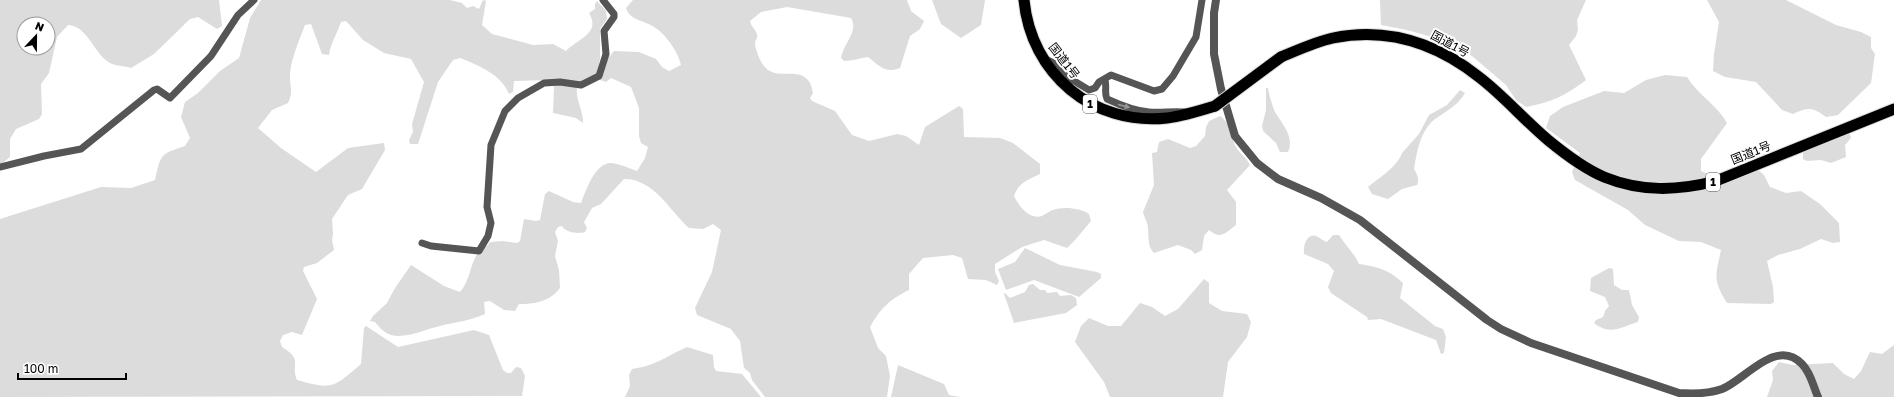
<svg xmlns="http://www.w3.org/2000/svg" width="1894" height="397" font-family="'Golos Text','Noto Sans JP',sans-serif">
<style>
.green{fill:#dcdcdc;fill-rule:evenodd}
.lines{fill:none;stroke-linecap:round;stroke-linejoin:round}
.trunk-casing{stroke:#dbdbdb;stroke-width:13}
.minor{stroke:#555;stroke-width:7}
.tertiary{stroke:#555;stroke-width:8}
.trunk{stroke:#000;stroke-width:11}
.trunk-bridge-casing{stroke:#dbdbdb;stroke-width:13;stroke-linecap:butt}
.trunk-bridge{stroke:#000;stroke-width:11}
.oneway{fill:#999}
.labels{text-anchor:middle;stroke-width:4;stroke-linejoin:round;paint-order:stroke}
.shield{fill:#fff;stroke:#4c4c4c;stroke-width:1}
.shield-label{font-size:11px;font-weight:bold;fill:#000}
.street-label{font-size:12px;fill:#000;stroke:#fff}
</style>
<rect width="100%" height="100%" fill="#fff"/>
<path class="green" d="M0,0H219L222,26L217,29L198,17L190,19L154,54L131,68C125,66 118,66 112,64C94,56 89,26 68,25L57,37L49,73L41,84L42,114L39,119L16,129L10,139V157L4,162L0,164ZM24,24H48V48H24Z
M261,0H450L462,3L467,8L473,6L479,9L483,0L486,1L482,25L492,34L533,45L553,44L566,51C579,38 601,33 589,13L595,9V4L597,1L606,11L607,19L600,29V59L597,73C592,76 584,78 580,82C571,92 584,111 583,123L576,118L553,113L554,87L550,80L514,81L513,92L509,94C502,75 478,65 460,58L453,60L438,82L419,141L418,144H410L409,140L413,132L412,124L424,82L411,59L384,53L363,40L346,21L341,22C337,34 331,42 329,55L322,54L311,24L305,25C299,41 292,56 290,73C289,85 294,91 288,103L272,110L258,128L281,148L316,172L348,148L384,143L385,150L362,189L348,195L332,219L333,234L332,240L334,250L317,263L304,267L303,271L317,299L302,335L292,332L283,335L280,341L282,347C304,360 290,364 297,380C333,390 333,388 361,364L364,328L366,326L398,347L474,330L489,335L503,370L507,373H511L516,367L521,368L525,376L522,396L0,397V219L101,187L131,188L155,180C161,154 160,154 185,146L190,138L181,117L185,102L198,93L220,71L239,58L250,18Z
M633,0H907L911,11L924,21L920,29L910,36L900,68C885,74 880,66 868,57C860,58 853,61 844,61L841,58C843,44 859,32 851,18L787,7L761,12L750,21C751,27 756,29 757,35C758,39 755,40 755,43C755,47 757,52 758,55C770,87 793,65 807,79C811,83 812,88 813,93L810,98L812,101L835,111L852,135L869,141L897,134L906,136L919,145L925,127L959,106L963,109L964,137L1000,138L1013,143L1040,164V174C1028,180 1018,183 1014,196C1019,206 1029,220 1042,216C1046,214 1049,211 1053,210C1063,206 1081,208 1089,214L1091,221L1076,239L1067,248L1044,240L1022,247L998,262L995,264V272L999,281L997,285L986,280L968,279L962,258L953,255L923,258L909,274V290C889,300 881,308 870,327L878,348L886,356L890,376L887,397H765L752,380L750,373L744,368L740,341L731,329L697,315L695,308L712,272L721,230L713,224L703,229L689,228C669,210 654,179 624,179L601,204L592,208L584,222L587,228L585,232C578,234 566,233 562,226L558,227L555,232L558,241L555,256L559,270L560,288C549,302 535,304 519,304L515,311L504,310L490,301L484,302L485,314C470,321 455,322 440,326C426,329 406,339 391,335C384,333 379,327 375,322L370,321L373,316L387,303L395,288L411,265L444,286L460,292C470,281 471,261 478,253C482,249 487,247 490,242L502,241L517,243L520,241L524,219L536,221L540,220L545,194L549,191L573,202L581,203C586,190 595,163 611,163C620,164 629,168 637,171L645,158L648,147L641,143L639,136V108L631,87L611,78L606,82L600,80L606,61L614,51L639,52L656,59L662,67L669,71L681,65C678,52 666,34 654,27C644,20 630,21 626,8Z
M932,0H985L981,25L961,38L941,24Z
M1380,0H1586L1577,20L1578,30L1576,36L1569,45L1586,80C1565,96 1552,102 1526,107L1516,100L1506,85L1472,56L1446,41L1407,30L1381,25Z
M1707,0H1786L1836,25L1861,32L1871,37V48L1875,54L1871,83L1838,115L1826,117C1812,107 1809,107 1793,114L1782,110L1756,82L1725,77L1713,71L1714,54L1719,22Z
M1665,75L1687,77C1698,95 1717,105 1727,123L1701,159V171L1714,176L1758,170L1764,175L1770,187L1786,193L1801,191L1820,204L1839,223L1840,242L1833,243L1821,239L1800,249L1778,255L1767,261L1773,287L1774,302L1771,304L1727,303C1712,279 1716,275 1721,250L1701,242L1679,241L1645,225L1628,210L1575,180L1572,172L1580,153L1546,128L1550,116L1563,107L1604,91L1624,93L1646,80Z
M1266,88H1268C1269,95 1272,105 1275,112C1282,124 1295,137 1288,152H1280L1276,143L1263,131L1262,126L1266,110Z
M1460,90L1465,93C1459,104 1446,112 1435,119C1420,131 1417,152 1414,169C1417,174 1420,180 1417,185L1402,189L1388,199L1372,194L1368,187C1379,178 1397,167 1402,153L1419,134L1429,115L1447,105Z
M1220,116C1230,122 1231,138 1236,147C1240,154 1247,158 1250,165L1227,190L1236,202V225C1225,233 1221,240 1209,230L1204,236L1202,250L1195,254L1191,250L1178,245L1154,253C1147,246 1149,237 1148,228C1148,223 1144,217 1143,212L1154,185L1152,153L1157,152L1159,142L1168,139L1190,148L1196,146L1205,136L1206,127L1209,121Z
M1849,131L1851,138L1845,145L1846,157L1831,163L1821,160L1807,161L1803,159V153L1807,148Z
M1333,235H1339C1346,246 1354,253 1359,264C1378,267 1388,269 1403,283L1400,298L1435,326L1443,329L1446,337L1444,353L1441,354L1436,340L1381,319L1368,320L1367,317L1331,293L1328,287L1334,271L1328,264L1304,254C1303,246 1307,231 1318,237C1322,239 1323,241 1327,242Z
M1025,248L1060,265L1097,272L1101,274V278L1079,297L1034,280L1006,290L998,269L1015,262Z
M1609,268L1613,269L1614,285L1622,290H1629L1632,305L1639,317L1638,322C1621,327 1611,336 1594,323L1596,320L1603,317L1605,311L1609,306L1605,297L1590,291L1591,278Z
M1204,279L1209,283V303L1222,311L1247,314L1251,322L1247,337L1228,362L1223,397H1110L1104,382L1075,342L1081,326L1089,318L1108,326H1121L1140,303L1152,307L1165,316L1178,309Z
M1033,284L1040,290H1045L1047,293L1057,292L1060,296L1071,295L1076,298L1077,305L1066,313L1014,323L1004,294L1005,293L1010,298L1025,292L1029,285Z
M1894,345V397H1767L1773,380L1772,371L1779,362L1793,365L1833,363L1844,374L1854,379L1861,371L1870,352L1882,354Z
M687,347L713,355L714,367L716,371L742,374L761,397H625L630,386L629,375L632,369C655,366 667,356 687,347Z
M898,365L944,384L949,395L960,397H891Z"/>
<g class="lines">
<defs>
<path id="trunk" d="M1024,0C1031,74 1093,126 1167,118C1183,116 1199,111 1215,106
M1281,57C1298,50 1315,42 1333,38C1388,27 1436,43 1479,77C1504,96 1524,120 1548,140C1565,154 1583,168 1604,177C1641,192 1677,191 1716,181L1894,109"/>
</defs>
<use href="#trunk" class="trunk-casing"/>
<path class="minor" d="M1045,59L1054,63L1066,76L1089,90L1095,88L1099,82L1111,75L1154,91L1162,89L1173,76L1196,37L1202,0
M1105,80C1107,87 1104,93 1107,99C1120,105 1135,111 1149,112C1161,113 1172,111 1184,112
M0,167L44,156L81,149L154,90L157,89L170,98L211,56L238,15L254,0
M422,243L431,246L479,251L488,236L491,223L487,207L491,145L505,111L518,98L544,83L560,82L581,85L599,76L606,54L604,31L614,17V14L603,0"/>
<path class="tertiary" d="M1216,0L1214,13V54L1221,89L1235,136L1257,163L1278,179L1321,198L1360,220L1487,320L1501,329L1531,343L1679,393C1694,394 1708,394 1722,389C1745,380 1776,337 1802,364C1811,373 1813,386 1818,397"/>
<use href="#trunk" class="trunk"/>
<defs>
<path id="trunk-bridge" d="M1215,106L1281,57"/>
</defs>
<use href="#trunk-bridge" class="trunk-bridge-casing"/>
<use href="#trunk-bridge" class="trunk-bridge"/>
</g>
<defs><path id="oneway-solid" d="M-6-.8H1V-3.2L6.5 0L1 3.2V.8H-6Z"/></defs>
<use class="oneway" href="#oneway-solid" transform="translate(1124 106) rotate(15)"/>
<g class="labels">
<g class="shield">
<rect x="1083" y="95" width="14" height="18" rx="3"/>
<rect x="1706" y="173" width="14" height="18" rx="3"/>
</g>
<g class="shield-label">
<text x="1090" y="108">1</text>
<text x="1713" y="186">1</text>
</g>
<g class="street-label">
<text transform="translate(1450 44) rotate(28)" y="4">国道1号</text>
<text transform="translate(1064 61) rotate(52)" y="4">国道1号</text>
<text transform="translate(1751 153) rotate(-22)" y="4">国道1号</text>
</g>
</g>
<g transform="translate(36 36) rotate(22)"><circle r="19" fill="#ffffff" stroke="#999999"/>
<path d="M0-3L7 15L0 10L-7 15Z" fill="#000000"/>
<text y="-6" font-size="11" font-weight="bold" text-anchor="middle" fill="#000000">N</text>
</g>
<path d="M18 373v6h108v-6" fill="none" stroke="#000000" stroke-width="2"/>
<text x="24" y="373" font-size="12" fill="#000000" stroke="#ffffff" stroke-width="3" paint-order="stroke">100 m</text>
</svg>
